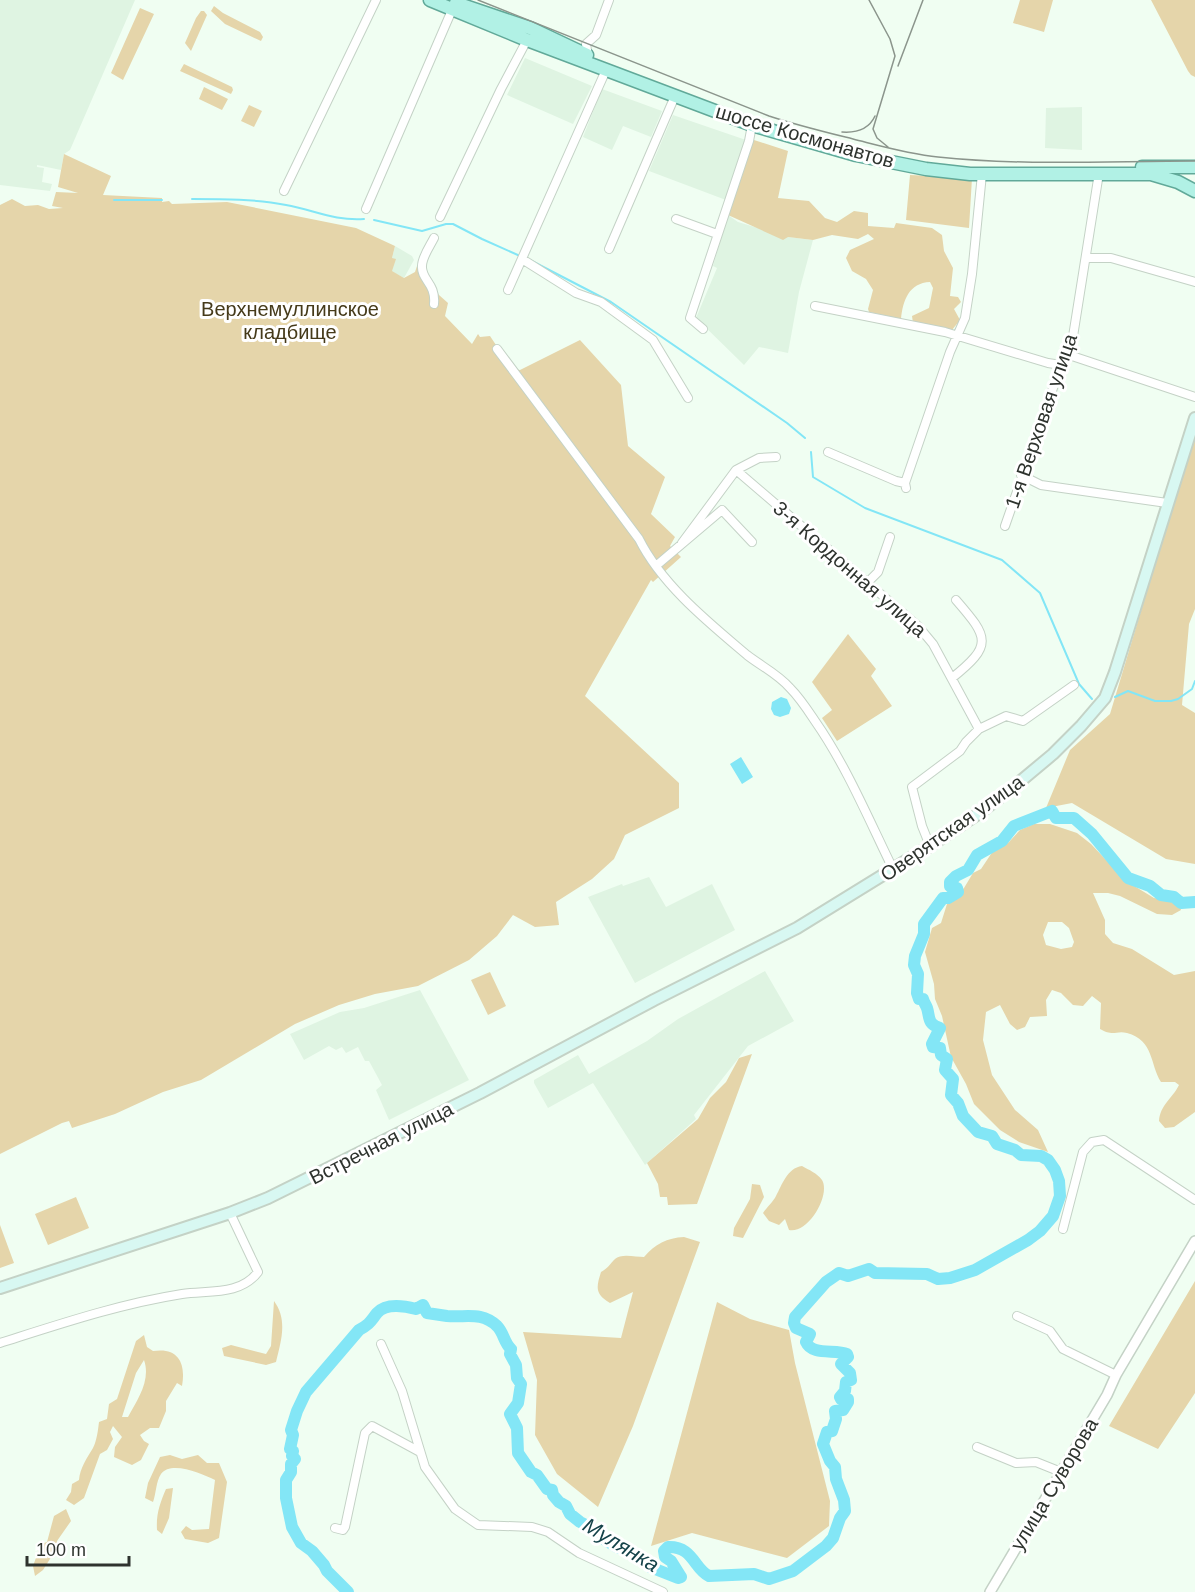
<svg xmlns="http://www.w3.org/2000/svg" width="1195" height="1592" font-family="Helvetica,sans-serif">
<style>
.built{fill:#dff4e2}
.green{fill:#e5d5aa;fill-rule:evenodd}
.water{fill:#83e6f6}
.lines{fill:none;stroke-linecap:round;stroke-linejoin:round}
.stream{stroke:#83e6f6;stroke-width:2}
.river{stroke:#83e6f6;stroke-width:12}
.minor-casing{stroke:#c4d2c6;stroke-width:10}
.tertiary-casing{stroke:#c4d2c6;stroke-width:12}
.secondary-casing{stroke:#c4d2c6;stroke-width:14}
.primary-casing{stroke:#61a999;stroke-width:15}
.minor{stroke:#fff;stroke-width:8}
.tertiary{stroke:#fff;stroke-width:9}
.secondary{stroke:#d8f8f2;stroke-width:10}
.primary{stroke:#b1f1e5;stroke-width:12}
.tram{stroke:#8b958c;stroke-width:1.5}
.labels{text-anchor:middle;stroke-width:6;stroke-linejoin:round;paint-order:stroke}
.street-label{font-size:20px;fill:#2e332e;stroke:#fff}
.park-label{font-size:20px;fill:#453a1a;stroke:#fff}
.water-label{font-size:21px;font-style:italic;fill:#144249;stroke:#fff}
</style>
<rect width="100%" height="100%" fill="#f0fef2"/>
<path class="built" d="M0,0H135L70,150L64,154L61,170L37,165V167L44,168L42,182L52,184L50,191L0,185Z
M525,58L592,86L573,124L507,95Z
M602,89L662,111L651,137L623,126L612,150L583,137Z
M1082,107V150L1045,148L1046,108Z
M673,115L746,140L726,200L649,171Z
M728,215L738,222L788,237L813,240L799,292L788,353L759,347L744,365L696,318L717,268L713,266Z
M395,246L412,256L414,260L404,278L389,270Z
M649,877L666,907L712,884L735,930L635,983L588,897L622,884L623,886Z
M765,971L794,1021L748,1046L694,1115L696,1119L645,1165L593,1083L548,1108L534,1083V1080L578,1055L589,1074L647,1041L678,1019Z
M420,990L469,1080L389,1120L376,1090L382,1085L369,1061H365L358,1047L346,1053L342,1047L336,1050L329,1046L304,1060L290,1034L340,1012L364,1008Z"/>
<path class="green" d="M1020,0H1053L1044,32L1013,23Z
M1151,0H1195V77L1191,75L1188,71Z
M214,6L223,13L260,32L263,37L261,41L225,24L211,11Z
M140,8L154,14L123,80L111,73Z
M201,11H204L207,15L191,51L185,43L196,18Z
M184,64L232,87L233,90L231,94L180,71Z
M204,87L228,99L222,110L199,99Z
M249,105L262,111L254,127L241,121Z
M754,140L788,151L778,198L809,201L825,218L837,222L854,211L868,213V226L894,228L896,223L932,228L942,235L944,251L953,268L950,296L958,297L961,302L954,309L960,320L952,330L913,323L912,316L929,308L933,288L930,282C909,283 903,300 901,319L869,312L868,309L873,290L866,279L852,271L846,258L850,250L874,239L868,234L858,239L832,235L813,240L788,237L783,240L728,215L749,146Z
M64,154L111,176L103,195L162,198V202L169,201L172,204L227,202L356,228L395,246L392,258L396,259L392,271L404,278L415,272L417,266L439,295L448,303L445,316L472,344L478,334L480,337L490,336L512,369L520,370L580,340L621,385L628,446L665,477L651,514L675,537L670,546L681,557L653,582L651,580L585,696L679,783V808L625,835L614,859L592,879L556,902L559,925L535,927L513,915L497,936L469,960L418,986L375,994L339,1005L295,1024L201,1080L163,1092L115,1114L72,1128L69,1121L62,1123L0,1154V205L12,199L25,206L38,205L49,209L63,208L52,206L56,192L78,193L58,187Z
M910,175L972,178L969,228L906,220Z
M1195,431V609L1189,624L1182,705L1195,713V864L1166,859L1072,803L1046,808L1070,750L1110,714Z
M848,634L876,669L871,676L892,706L837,741L822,718L832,710L812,682Z
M1034,824H1050L1077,833L1091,844L1126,881L1154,898L1173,900L1180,906L1181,910L1172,915L1157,914L1120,896L1108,893H1093L1105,920V934L1113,943L1132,949L1174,975L1195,971V1112L1174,1127L1165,1128L1159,1121C1160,1105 1172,1099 1179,1085L1175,1082H1161C1150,1065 1154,1040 1127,1033C1116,1030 1114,1037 1100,1029L1101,1003L1092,996L1083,1006L1073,1005L1061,993L1052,990L1046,1000L1047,1016L1030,1017L1025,1027L1017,1030L1010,1024L1000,1005L986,1012L983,1040L992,1075L1015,1110L1038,1130L1048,1152L1019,1142L1000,1130L974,1104L966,1084L951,1057L942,1016L935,999L934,984L925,952L932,928L941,923L947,904L953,900L964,888L973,873L981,869L993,851L1009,842L1020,830ZM1048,922H1062L1069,928L1074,942L1072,947L1061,949L1046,945L1043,935Z
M490,972L506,1006L488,1015L471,980Z
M752,1054L697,1204L668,1205L667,1197H660L658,1184L647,1163L698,1119L710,1098L726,1082L739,1058Z
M802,1166C809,1170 817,1173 822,1180C831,1195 808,1234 789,1230L785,1219L779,1225L769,1221L763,1213C767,1207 773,1202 776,1196C782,1185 787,1168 802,1166Z
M752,1184L760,1185L764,1197L743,1238L733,1236L734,1228L750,1199Z
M76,1197L89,1228L48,1245L35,1214Z
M0,1225L14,1263L0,1268Z
M684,1237L700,1242L633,1426L598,1507L557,1474L535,1435L537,1380L523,1332L621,1338L633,1292L610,1303C595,1294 596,1288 601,1272C608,1268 610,1264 615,1259C621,1253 636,1257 644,1257C655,1244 667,1238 684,1237Z
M1195,1281V1393L1158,1449L1109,1426Z
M274,1301C288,1320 281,1341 276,1362L266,1365L224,1356L222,1348L231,1345L266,1354L271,1346Z
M717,1302L750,1319L789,1330L795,1363L830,1501L829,1526L787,1558L692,1533L651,1546Z
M144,1335L147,1347L153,1351C179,1347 186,1364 182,1386L177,1383L166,1401V1411L159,1428H150L140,1435L144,1441L149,1444L141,1460L132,1465L114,1457L115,1447L122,1437L113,1426L110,1432L113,1439L107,1450L100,1454L84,1498L74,1505L66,1500L71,1492L72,1484L79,1480C80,1468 87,1458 93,1448C97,1440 98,1430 99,1422L107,1419L109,1404L117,1399L136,1341ZM144,1360C151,1380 138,1399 128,1417H122L136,1373Z
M170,1455L182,1459L198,1455L207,1463H219L227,1482L219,1538L208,1543L185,1539L181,1532L186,1526L192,1530L209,1529L215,1480C203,1474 171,1460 161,1474C156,1481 156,1494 153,1502L145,1498L148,1483L160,1457Z
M173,1488L169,1518L162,1534L157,1530C156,1514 160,1503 166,1489Z
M66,1509L71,1521L57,1541L55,1551L43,1570L35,1576L33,1566L41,1544L47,1542L54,1516Z"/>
<path class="water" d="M781,697L787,699L791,708L789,714L780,717L774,715L771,709L772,702Z
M741,757L753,777L742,784L730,764Z"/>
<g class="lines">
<path class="stream" d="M192,199C223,199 256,199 286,205C314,210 334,221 364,219
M114,200H162
M374,220L422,231L446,224H453L482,239L520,256
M528,259L611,302L787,423L805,438
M811,452L813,477L865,508L1002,560L1040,593L1079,684L1092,699
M1115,697L1128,691L1155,701H1171L1178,699L1192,689L1195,681"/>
<path class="river" d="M348,1592L327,1571L324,1565L312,1551L301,1543L292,1527L286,1498V1480L291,1472V1464L295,1459L292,1456L293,1451L290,1449L293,1435L291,1430L297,1411L306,1392L359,1330C370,1324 370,1322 377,1313C386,1303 405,1306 416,1309L423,1305L427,1313C434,1314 440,1315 447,1316C465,1318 481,1311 497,1326C504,1333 504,1343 511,1349L510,1354L516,1365L517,1378L521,1384L518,1403L510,1414L517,1428L518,1453L531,1472L537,1475L547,1489L552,1490L553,1495L559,1502L566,1506L570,1514L580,1522L590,1527L602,1538L617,1547L628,1551L650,1567L678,1578L681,1577L671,1561L665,1557L664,1551L668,1547C693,1546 694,1569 709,1576L754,1574L769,1579L793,1571L826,1546L833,1538L840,1518L845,1511L844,1500L836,1479L835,1467L830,1461L823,1444L827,1432L832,1431L836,1419L835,1411L843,1410L848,1402V1399H841L840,1397L845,1391L846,1382L851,1380L850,1373L841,1364L848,1357L847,1354C835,1349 812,1356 806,1342L810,1334L796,1328L794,1323L795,1317L826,1282L839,1273L848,1276L869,1269L875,1273L927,1274L938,1279L950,1278L975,1270L1028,1240L1040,1231L1053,1216L1060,1196L1059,1181L1055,1170L1048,1160L1041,1156L1021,1155L1015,1150L997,1144L992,1136L978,1132L963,1116L958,1103L951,1095L953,1079L945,1070L947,1059L941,1055L940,1048L933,1047L932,1044L940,1028C927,1024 930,1017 927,1008C926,1005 924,1003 923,999H919L917,993L918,974L914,965L915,956L924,934V924L943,898H948L958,892L957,888L950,886V882L956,876L968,870L977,855L1002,841L1014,826L1052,811L1056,818H1074L1092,834L1128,878L1150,886L1161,895L1174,897L1181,903L1195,902"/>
<defs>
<path id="minor" d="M588,56L586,44L596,35L609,0
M284,191L376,0
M366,209L452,10
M440,217L501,89L527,40
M676,219L717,234
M434,238C430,246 422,257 422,266C421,280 436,283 434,304
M609,249L675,96
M1086,258H1111L1195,282
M522,259L576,293L601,302L653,340L688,398
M508,290L606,70
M815,306L945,332L1048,363L1061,365
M703,329L690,318L749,141L752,125
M497,349L639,539C662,585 708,622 747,655C761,666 778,674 790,688C800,698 807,709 815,721C847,767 868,818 893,869
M1069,355L1195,397
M828,452L896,481L905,483
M736,470L918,626L933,644L979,729
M1021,475L1041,485L1167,503
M906,488L905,483L950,352L965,318L972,274L982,174
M1005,526L1061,365L1069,355L1071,349L1099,173
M682,543L736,470L759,458L776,457
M657,565L722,510L752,542
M867,583L878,572L890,537
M952,678C993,645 989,638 956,600
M930,846L922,826L912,787L960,751L966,742L979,729L1006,716L1023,721L1074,685
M1063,1229L1083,1152L1092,1142L1104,1140L1195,1200
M1017,1316L1050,1331L1063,1349L1116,1375
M0,1343C60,1324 119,1304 182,1294C208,1290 240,1296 258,1272L230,1213
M381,1344L402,1391L425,1467L455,1509L478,1525L532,1527L548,1532L579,1553L663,1592
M977,1447L1016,1463L1036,1462L1061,1472
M335,1528L343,1530L345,1527L365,1433L372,1426L420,1452"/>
<path id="tertiary" d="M990,1592L1107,1395L1116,1375L1195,1241"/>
<path id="secondary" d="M0,1288L230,1213L268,1198L480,1093L654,1000L797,928L930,846L981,812L1016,785L1053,754L1081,726L1105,698L1115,672L1195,418"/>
<path id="primary" d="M430,0L527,40L752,125L856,155L926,169L970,174H1151L1178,182L1195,191
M456,3L530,28L587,55
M1142,167H1195"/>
</defs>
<use href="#minor" class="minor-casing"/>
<use href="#tertiary" class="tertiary-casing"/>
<use href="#secondary" class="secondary-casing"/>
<use href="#primary" class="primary-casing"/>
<use href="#minor" class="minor"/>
<use href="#tertiary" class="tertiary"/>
<use href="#secondary" class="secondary"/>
<use href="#primary" class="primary"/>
<path class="tram" d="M478,0L769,116C796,125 825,132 853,139C881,146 909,154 938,157C1023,166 1110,161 1195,161
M869,0L890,39L895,56L873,129L877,138L888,147
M898,66L923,0
M842,132C856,133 869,129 875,116"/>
</g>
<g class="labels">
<g class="street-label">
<text transform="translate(805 136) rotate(16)" y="7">шоссе Космонавтов</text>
<text transform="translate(1041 421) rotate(-71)" y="7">1-я Верховая улица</text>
<text transform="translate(850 569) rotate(41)" y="7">3-я Кордонная улица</text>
<text transform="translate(952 828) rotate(-35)" y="7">Оверятская улица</text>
<text transform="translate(381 1143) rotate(-27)" y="7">Встречная улица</text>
<text transform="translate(1054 1484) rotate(-59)" y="7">улица Суворова</text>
</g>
<g class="park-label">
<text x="290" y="316">Верхнемуллинское<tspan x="290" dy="23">кладбище</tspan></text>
</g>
<g class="water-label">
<text transform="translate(621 1545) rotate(31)" y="7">Мулянка</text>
</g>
</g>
<path d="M27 1556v9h102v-9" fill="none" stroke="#2e332e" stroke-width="3"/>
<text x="36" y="1556" font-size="18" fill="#2e332e" stroke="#ffffff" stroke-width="4.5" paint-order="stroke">100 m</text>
</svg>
